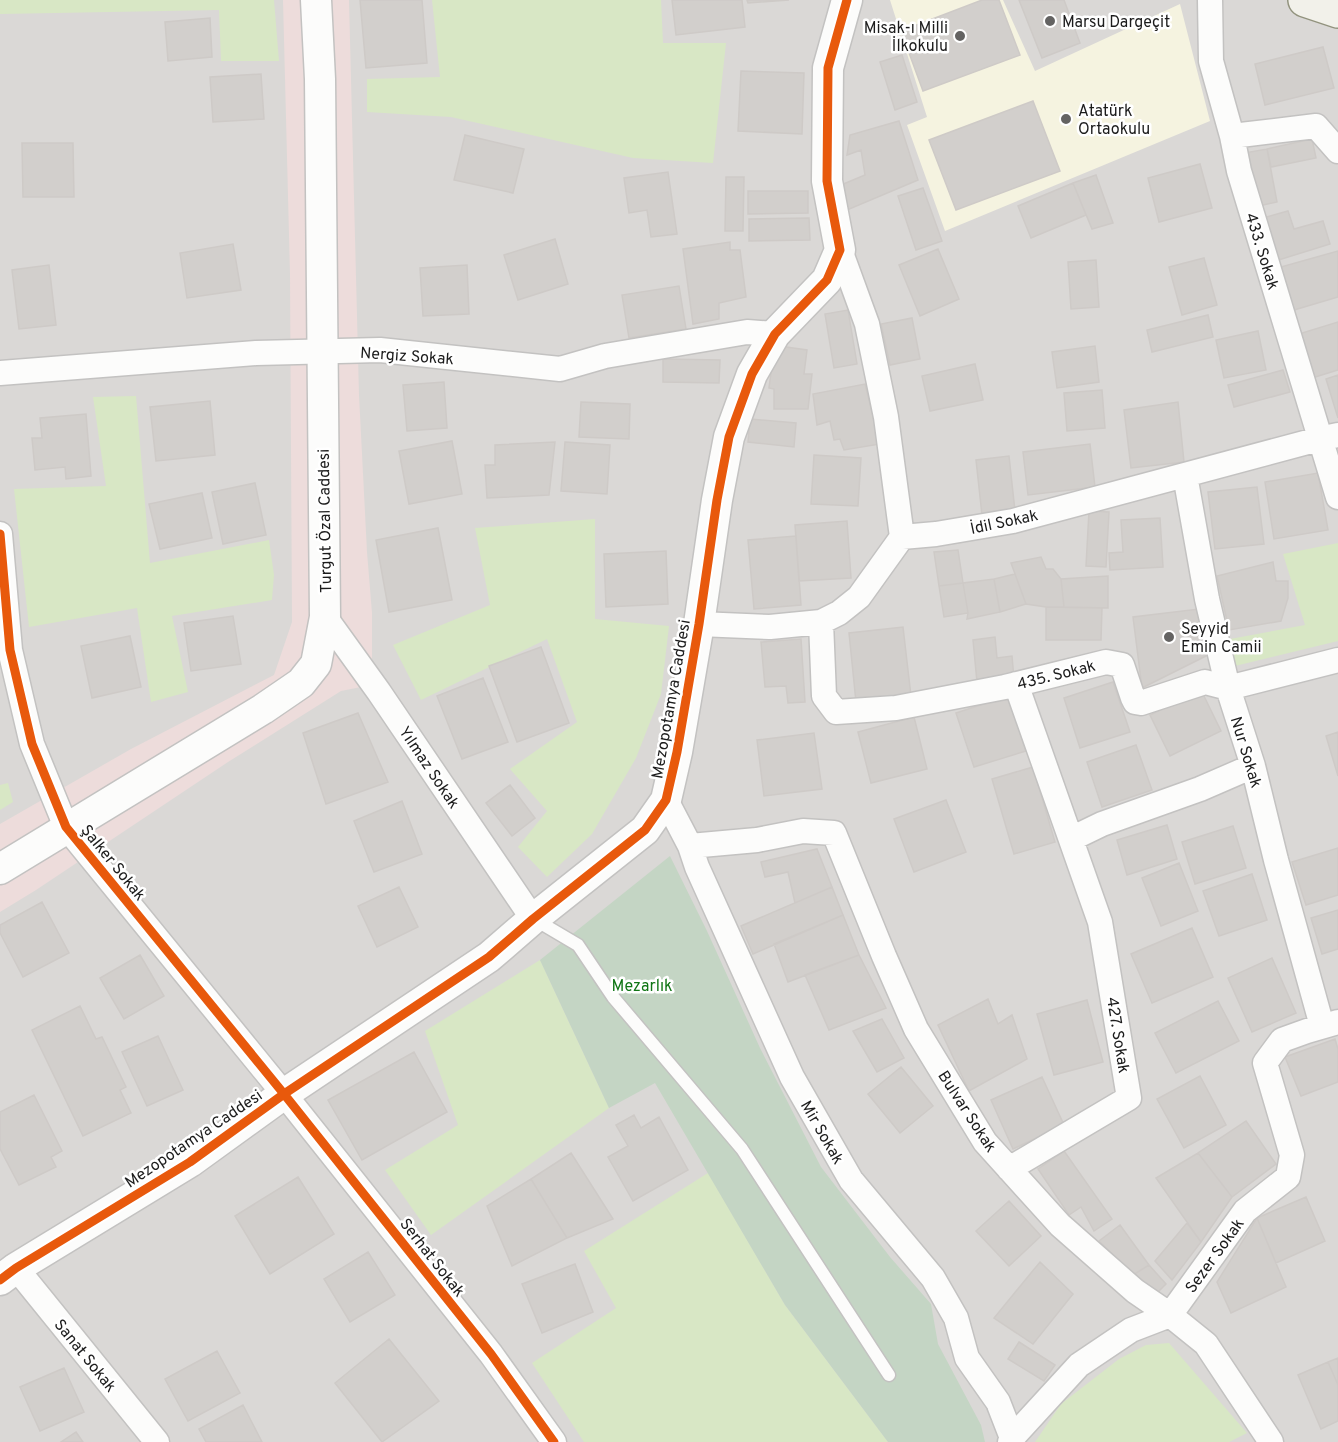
<svg xmlns="http://www.w3.org/2000/svg" width="1338" height="1442" font-family="Overpass,sans-serif">
<style>
.residential{fill:#dad8d6}
.commercial{fill:#eddcdb}
.education{fill:#f5f3e0}
.grass{fill:#d8e7c5}
.cemetery{fill:#c4d5c4}
.building{fill:#d2cfcc;stroke:#cecac7;stroke-width:1.5}
.lines{fill:none;stroke-linecap:round;stroke-linejoin:round}
.service-casing{stroke:#c3c2c1;stroke-width:15}
.minor-casing{stroke:#c3c2c1;stroke-width:27}
.tertiary-casing{stroke:#c3c2c1;stroke-width:33}
.secondary-casing{stroke:#92937e;stroke-width:36}
.service{stroke:#fcfcfb;stroke-width:12}
.minor{stroke:#fcfcfb;stroke-width:24}
.tertiary{stroke:#fcfcfb;stroke-width:30}
.secondary{stroke:#f2f1ea;stroke-width:33}
.cycleway-casing{stroke:#fff;stroke-width:13}
.cycleway{stroke:#e8590c;stroke-width:9}
.poi-dot{fill:#646362;stroke:#fff;stroke-width:2}
.labels{text-anchor:middle;stroke-width:5;stroke-linejoin:round;paint-order:stroke}
.poi-label{font-size:16px;fill:#1c1c1c;stroke:#fff;text-anchor:start}
.street-label{font-size:16px;fill:#1c1c1c;stroke:#fff}
.park-label{font-size:16px;fill:#107515;stroke:#fff}
</style>
<rect width="100%" height="100%" fill="#ebe8e5"/>
<path class="residential" d="M0,0H1338V1442H0Z"/>
<path class="commercial" d="M283,0H349L359,395L367,552L372,613V665L361,687L341,691L228,762L36,890L0,912V824L131,749L274,675L292,622L290,274Z"/>
<path class="education" d="M890,0H1003L1035,71L1180,4L1210,121L945,231L907,125L927,117Z"/>
<path class="grass" d="M0,0H274L279,61H221L219,10L0,14Z
M432,0H661L663,43H726L713,163L633,158L451,117L367,112V79L440,77Z
M136,396L150,563L269,540L274,575L272,600L172,616L188,692L151,702L137,608L29,627L14,489L106,486L93,397Z
M595,519V619L669,626L661,694L636,758L592,834L547,877L518,847L547,811L510,769L577,722L547,639L421,700L393,645L490,605L475,528Z
M1338,543V641L1235,666L1230,639L1305,625L1283,554Z
M8,783L13,802L0,810V785Z
M540,960L609,1108L431,1235L385,1170L458,1125L425,1031Z
M708,1173L785,1305L888,1442H584L532,1363L616,1308L584,1251Z
M1169,1343L1247,1433L1229,1442H1035L1061,1404L1119,1359L1146,1345Z"/>
<path class="cemetery" d="M670,856L707,931L760,1048L821,1167L890,1257L931,1304L938,1344L981,1425L985,1442H888L785,1305L655,1083L609,1108L540,960Z"/>
<path class="building" d="M360,0H422L427,63L366,68Z
M672,0H742L745,27L676,35Z
M747,0H789L748,3Z
M982,0H999L1020,55L923,91L901,31Z
M1019,0H1064L1080,43L1042,58Z
M210,18L212,57L168,61L165,22Z
M1323,47L1334,88L1265,105L1255,64Z
M902,55L917,102L895,110L880,62Z
M741,71L804,73L802,134L738,131Z
M261,74L264,119L213,122L210,77Z
M1033,101L1060,171L956,210L929,140Z
M899,121L918,180L847,210L841,185L865,175L861,150L847,155L850,135Z
M465,135L524,149L513,193L454,180Z
M1312,139L1316,158L1271,167L1267,149Z
M22,143H73L74,197H23Z
M1267,149L1277,202L1254,207L1244,153Z
M1200,164L1212,208L1159,222L1148,178Z
M668,172L677,234L651,237L647,210L629,213L624,178Z
M1096,175L1113,223L1092,229L1073,183Z
M726,177H744L743,231H725Z
M1073,183L1086,215L1031,238L1018,206Z
M923,188L942,241L916,250L898,196Z
M748,191H808V213L748,214Z
M1288,211L1294,229L1323,221L1330,244L1272,262L1259,219Z
M809,218L810,240L749,241V219Z
M555,239L568,284L518,300L504,255Z
M730,242V250H740L746,297L719,303V319L693,324L683,249Z
M233,244L241,290L187,298L180,253Z
M938,249L959,299L920,316L899,265Z
M1338,251V297L1294,310L1281,267Z
M1204,258L1217,305L1182,315L1169,267Z
M1096,260L1099,307L1071,309L1068,262Z
M49,265L56,325L19,329L12,270Z
M467,265L469,314L423,316L420,268Z
M679,286L686,329L629,338L622,295Z
M848,310L857,364L834,368L825,314Z
M1208,315L1213,337L1152,352L1147,330Z
M912,318L920,359L890,365L881,324Z
M1338,322V370L1312,378L1299,334Z
M1258,331L1266,370L1224,378L1216,340Z
M779,346L807,350L804,374H812L808,409H774V389L769,388L772,365Z
M1095,346L1099,382L1057,388L1052,352Z
M663,359L720,360L719,383L663,382Z
M975,364L983,400L930,411L922,376Z
M1283,370L1290,392L1234,407L1228,385Z
M1338,375V418L1326,379Z
M444,382L447,428L407,431L403,385Z
M865,384L880,444L844,450L840,439L834,440L830,421L817,425L813,394Z
M1102,390L1105,428L1067,431L1064,393Z
M210,401L215,455L156,461L150,407Z
M581,402L630,404L629,439L579,437Z
M1178,402L1184,462L1131,468L1124,410Z
M86,414L91,476L66,479L65,467L35,470L32,438H42L40,418Z
M750,419L796,423L794,447L748,442Z
M452,441L462,494L409,504L399,451Z
M555,442L549,495L487,498L485,465H495V445Z
M565,442L610,445L607,494L561,491Z
M1090,444L1095,487L1028,495L1023,452Z
M814,455L861,458L858,506L811,504Z
M1009,456L1015,511L982,515L976,460Z
M1318,473L1328,530L1274,539L1265,482Z
M255,483L266,535L223,544L212,492Z
M1257,487L1264,544L1215,549L1208,492Z
M202,493L212,538L160,549L149,504Z
M1089,511L1109,512L1106,567L1086,566Z
M1160,518L1163,567L1110,570L1109,553L1123,552L1121,520Z
M847,521L851,578L799,581L795,525Z
M438,528L452,600L389,612L376,540Z
M796,536L801,605L754,609L748,540Z
M958,550L963,583L939,586L934,552Z
M666,551L668,604L606,607L604,554Z
M1041,557L1046,569H1053L1061,579L1064,607H1046L1026,604L1011,563Z
M1273,562L1276,581H1288V598L1281,621L1229,630L1217,576Z
M1015,574L1026,604L1000,612L994,579Z
M1108,576V608L1064,607L1061,579Z
M994,579L1000,612L967,619L968,613L963,583Z
M963,583L968,613L944,617L939,586Z
M1046,607L1102,608L1101,640H1046Z
M1199,609L1206,656L1142,688L1133,617Z
M233,616L241,664L191,671L184,623Z
M903,627L911,696L856,702L849,633Z
M130,636L141,687L92,698L81,646Z
M995,637L997,658L1012,656L1014,679L977,682L973,640Z
M801,639L805,702L788,703L786,686L765,687L761,642Z
M541,647L569,723L517,742L489,666Z
M483,678L508,742L462,759L437,696Z
M1113,682L1130,732L1080,748L1064,698Z
M1201,690L1221,731L1170,756L1150,715Z
M1008,696L1026,751L974,767L956,713Z
M358,713L388,782L326,804L303,733Z
M914,717L927,769L871,783L858,732Z
M1338,732V776L1326,736Z
M814,733L822,789L764,796L757,740Z
M1136,745L1152,790L1102,807L1087,762Z
M1033,767L1055,842L1014,854L992,779Z
M510,785L535,818L512,836L486,803Z
M946,800L966,852L914,872L894,819Z
M402,801L422,854L374,872L354,821Z
M1167,825L1177,859L1127,875L1117,840Z
M1233,826L1246,868L1195,884L1182,842Z
M1338,848V895L1306,905L1292,862Z
M817,849L832,887L795,903L788,872L765,877L761,862Z
M1179,863L1198,911L1161,926L1142,878Z
M1252,874L1267,920L1219,936L1203,891Z
M399,887L418,927L377,947L358,906Z
M832,887L843,915L753,954L741,926Z
M42,902L69,953L23,977L0,933V925Z
M1338,910V949L1322,954L1311,918Z
M843,915L859,955L788,982L774,944Z
M1192,928L1213,977L1152,1003L1131,954Z
M140,955L164,996L124,1019L100,978Z
M859,955L886,1008L829,1030L805,975Z
M1272,958L1296,1013L1252,1032L1228,978Z
M988,999L998,1024L1012,1015L1027,1059L969,1091L938,1025Z
M1087,1000L1103,1062L1054,1075L1037,1014Z
M1218,1001L1239,1041L1176,1073L1155,1033Z
M80,1006L96,1039L102,1037L126,1087L120,1090L131,1113L83,1136L32,1030Z
M882,1019L904,1058L877,1072L853,1031Z
M158,1036L183,1090L147,1106L122,1052Z
M1335,1039L1338,1049V1082L1301,1096L1285,1057Z
M414,1052L447,1112L362,1160L328,1100Z
M901,1067L933,1106L900,1133L868,1094Z
M1200,1076L1226,1125L1184,1148L1157,1099Z
M1042,1077L1064,1125L1013,1149L991,1100Z
M34,1095L62,1151L51,1157L56,1167L19,1185L0,1149V1112Z
M634,1115L641,1128L659,1117L688,1170L633,1201L608,1157L628,1146L616,1125Z
M1246,1121L1276,1164L1232,1197L1198,1153Z
M1064,1151L1112,1219L1094,1231L1081,1207L1069,1215L1038,1169Z
M571,1153L613,1219L567,1238L531,1179Z
M1198,1153L1232,1197L1201,1242L1156,1178Z
M298,1177L334,1234L270,1274L235,1216Z
M531,1179L567,1238L512,1266L487,1206Z
M1306,1197L1325,1241L1276,1263L1257,1218Z
M1009,1201L1041,1236L1009,1266L976,1231Z
M1257,1218L1286,1287L1231,1313L1217,1282Z
M1187,1223L1201,1242L1172,1280L1155,1261Z
M1120,1225L1149,1265L1133,1275L1099,1241Z
M368,1252L395,1295L350,1322L324,1279Z
M1040,1262L1073,1294L1033,1344L994,1318Z
M575,1264L593,1312L542,1333L522,1284Z
M1149,1265L1166,1284L1155,1295L1133,1275Z
M389,1339L439,1401L382,1442L335,1383Z
M1019,1342L1055,1365L1044,1381L1008,1359Z
M217,1351L240,1393L188,1421L165,1379Z
M1338,1358V1385L1328,1362Z
M1328,1362L1338,1385V1421L1321,1429L1298,1375Z
M64,1368L84,1412L40,1431L20,1387Z
M243,1405L262,1442H206L199,1429Z
M76,1432L83,1442H61Z"/>
<g class="lines">
<defs>
<path id="service" d="M534,919L578,945L613,997L742,1149L889,1375"/>
<path id="minor" d="M1210,0L1211,61L1232,136L1239,171L1338,497
M1232,136L1316,126L1338,151
M840,250L867,324L886,417L902,537
M0,373L256,353L380,350L560,369L605,356L747,332L775,334
M1185,475L1207,599L1228,688L1253,766L1276,860L1322,1026
M0,534L10,650L32,744L66,827L284,1094L491,1354L554,1442
M325,617L379,692L533,919
M821,622L824,696L836,712L896,708L1005,687L1106,662L1122,665L1133,698L1135,702L1141,703L1205,682L1228,688L1338,660
M699,624L770,627L821,622L839,613L859,597L902,537L936,534L1013,521L1319,439L1338,435
M666,800L690,846L697,867L792,1077L851,1180L933,1278L956,1318L967,1358L998,1402L1012,1438L1010,1442
M1071,839L1102,824L1200,789L1253,766
M690,846L757,840L803,831L834,833L884,956L916,1029L985,1142L1060,1225L1135,1291L1170,1315L1206,1344L1271,1442
M1009,1169L1129,1098L1100,922L1016,684
M16,1268L157,1442
M1012,1438L1079,1365L1131,1330L1170,1315L1245,1211L1288,1177L1292,1155L1265,1063L1282,1040L1307,1031L1338,1022"/>
<path id="tertiary" d="M0,869L263,709L301,683L316,664L325,617L320,79L316,0
M0,1280L16,1268L190,1162L284,1094L489,957L533,919L645,830L666,800L677,752L699,624L717,500L729,437L752,374L775,334L827,280L840,250L827,181L828,68L847,0"/>
<path id="secondary" d="M1305,0L1338,11"/>
</defs>
<use href="#service" class="service-casing"/>
<use href="#minor" class="minor-casing"/>
<use href="#tertiary" class="tertiary-casing"/>
<use href="#secondary" class="secondary-casing"/>
<use href="#service" class="service"/>
<use href="#minor" class="minor"/>
<use href="#tertiary" class="tertiary"/>
<use href="#secondary" class="secondary"/>
<defs>
<path id="cycleway" d="M0,534L10,650L32,744L66,827L284,1094L491,1354L554,1442
M0,1280L16,1268L190,1162L284,1094L489,957L533,919L645,830L666,800L677,752L699,624L717,500L729,437L752,374L775,334L827,280L840,250L827,181L828,68L847,0"/>
</defs>
<use href="#cycleway" class="cycleway-casing"/>
<use href="#cycleway" class="cycleway"/>
</g>
<g class="poi-dot">
<circle cx="1050" cy="21" r="6"/>
<circle cx="960" cy="36" r="6"/>
<circle cx="1066" cy="119" r="6"/>
<circle cx="1169" cy="637" r="6"/>
</g>
<g class="labels">
<g class="poi-label">
<text x="1062" y="27">Marsu Dargeçit</text>
<text x="948" y="33" text-anchor="end">Misak-ı Milli<tspan x="948" dy="18">İlkokulu</tspan></text>
<text x="1078" y="116">Atatürk<tspan x="1078" dy="18">Ortaokulu</tspan></text>
<text x="1181" y="634">Seyyid<tspan x="1181" dy="18">Emin Camii</tspan></text>
</g>
<g class="street-label">
<text transform="translate(1263 251) rotate(73)" y="6">433. Sokak</text>
<text transform="translate(407 355) rotate(4)" y="6">Nergiz Sokak</text>
<text transform="translate(324 521) rotate(-91)" y="6">Turgut Özal Caddesi</text>
<text transform="translate(1004 521) rotate(-12)" y="6">İdil Sokak</text>
<text transform="translate(1056 674) rotate(-14)" y="6">435. Sokak</text>
<text transform="translate(670 699) rotate(-80)" y="6">Mezopotamya Caddesi</text>
<text transform="translate(1247 752) rotate(73)" y="6">Nur Sokak</text>
<text transform="translate(430 767) rotate(56)" y="6">Yılmaz Sokak</text>
<text transform="translate(114 862) rotate(51)" y="6">Şalker Sokak</text>
<text transform="translate(1119 1035) rotate(81)" y="6">427. Sokak</text>
<text transform="translate(968 1111) rotate(57)" y="6">Bulvar Sokak</text>
<text transform="translate(823 1132) rotate(60)" y="6">Mir Sokak</text>
<text transform="translate(193 1138) rotate(-34)" y="6">Mezopotamya Caddesi</text>
<text transform="translate(1214 1255) rotate(-54)" y="6">Sezer Sokak</text>
<text transform="translate(433 1257) rotate(52)" y="6">Serhat Sokak</text>
<text transform="translate(86 1355) rotate(51)" y="6">Sanat Sokak</text>
</g>
<g class="park-label">
<text x="642" y="991">Mezarlık</text>
</g>
</g>
</svg>
